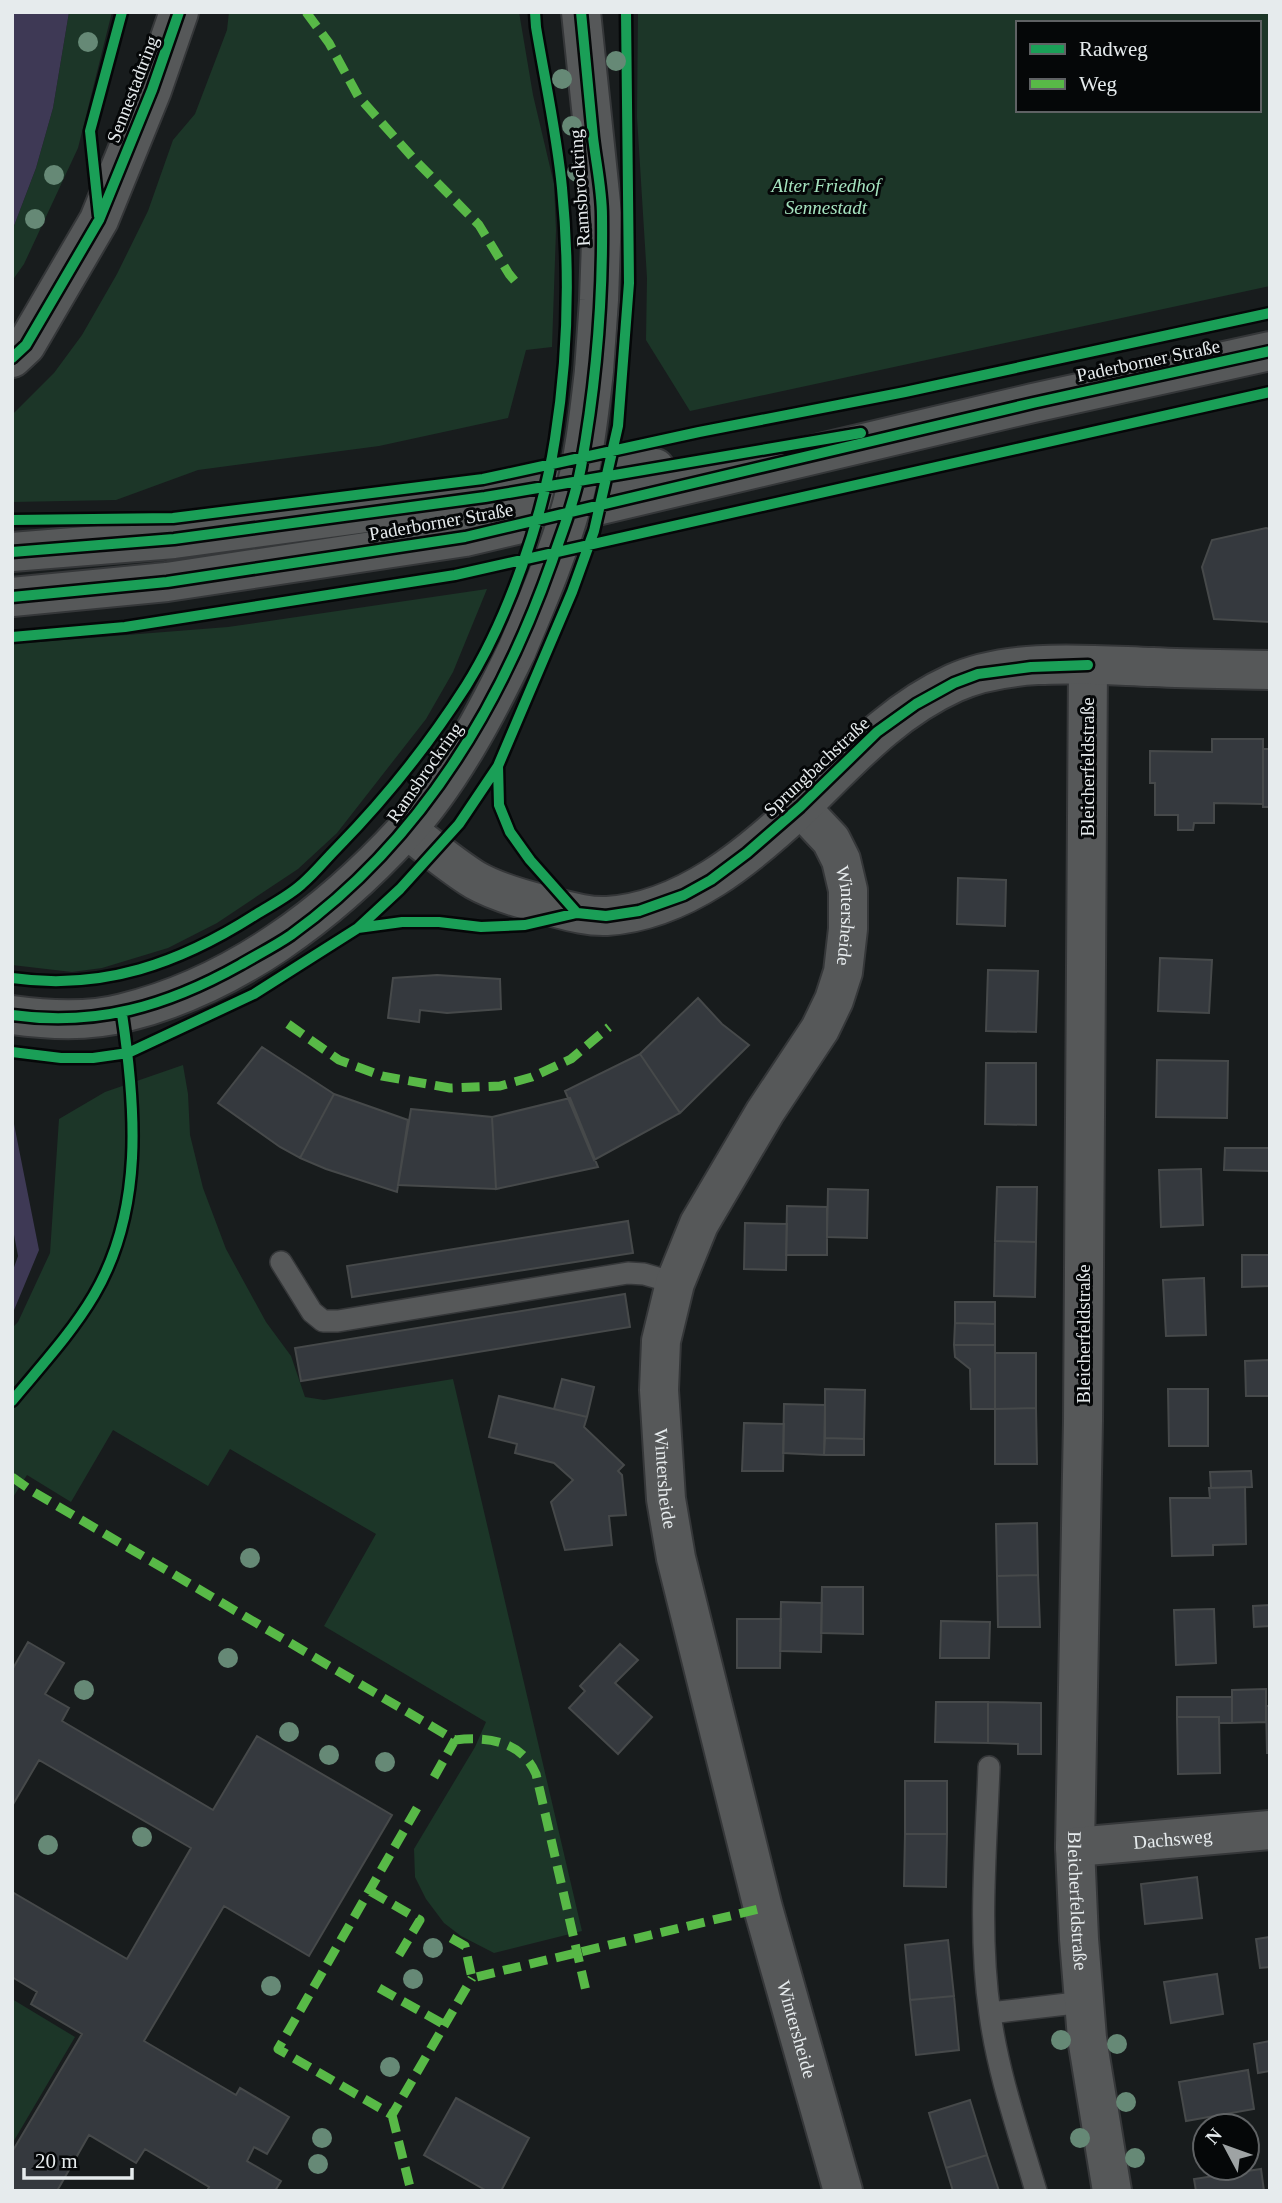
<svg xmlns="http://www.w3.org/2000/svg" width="1282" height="2203" font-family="'Times New Roman',serif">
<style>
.green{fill:#1c3628;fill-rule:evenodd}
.water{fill:#3e3955}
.building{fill:#35393e;stroke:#46494a;stroke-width:2}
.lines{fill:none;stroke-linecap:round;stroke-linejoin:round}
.service-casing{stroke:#353739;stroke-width:24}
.minor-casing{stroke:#353739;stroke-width:42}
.secondary-casing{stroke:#353739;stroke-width:42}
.service{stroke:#565859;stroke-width:21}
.minor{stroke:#565859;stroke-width:38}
.secondary{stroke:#565859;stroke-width:38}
.minor-bridge-casing{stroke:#353739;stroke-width:42;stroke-linecap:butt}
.minor-bridge{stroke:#565859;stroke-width:38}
.quiet{stroke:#58b947;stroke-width:9;stroke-dasharray:18 9;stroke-linecap:butt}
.cycleway-casing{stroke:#050708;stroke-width:15}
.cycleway{stroke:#1a9f57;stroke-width:10}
.tree{fill:#668976}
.labels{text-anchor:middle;stroke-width:6;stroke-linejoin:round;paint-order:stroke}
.street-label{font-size:19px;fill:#e6ebed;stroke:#050708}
.park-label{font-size:19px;font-style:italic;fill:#a5e3bf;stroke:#050708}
</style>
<rect width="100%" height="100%" fill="#181c1d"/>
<path class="green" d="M69,12H112L78,148L24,264L12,281V231L36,168L53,108Z
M229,12H519L533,95L554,184L556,230L552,347L526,350L508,418L379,446L198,470L116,500L12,502V415L54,373L82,335L117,274L148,211L173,140L195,114L227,30Z
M638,12H1270V286L690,411L646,340L647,278L637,117ZM1018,23H1259V110H1018Z
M487,589L453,672L426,719L337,833L298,869L217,923L168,948L102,968L72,972L12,965V644L228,627Z
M183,1065L188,1094L190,1135L203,1188L226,1249L266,1322L291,1356L305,1397L324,1400L453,1379L582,1931L494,1953L461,1936L444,1923L426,1899L415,1877L414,1849L475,1747L486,1722L324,1626L376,1534L230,1449L208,1486L113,1430L71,1502L27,1475L12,1499V1328L18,1322L50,1253L59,1119L105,1092Z
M12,1999L75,2037L12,2144Z"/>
<path class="water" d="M12,12H69L53,108L36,168L12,231Z
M12,1124H14L39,1250L12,1315V1273L18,1256L12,1224Z"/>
<path class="building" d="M1266,528L1270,529V622L1214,619L1202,567L1212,540Z
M1212,739H1263V804L1214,803V823H1194L1193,830H1178V815H1155V783H1150V751L1212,752Z
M1263,749H1270V807H1263Z
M958,878L1006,880L1005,926L957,924Z
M1160,958L1212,960L1209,1013L1158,1011Z
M988,970L1038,971L1036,1032L986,1031Z
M437,975L500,979L501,1009L447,1013L420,1010L419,1022L388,1018L393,978Z
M698,998L722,1024L749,1045L680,1113L640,1054Z
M262,1047L334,1094L300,1158L280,1147L218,1103Z
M640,1054L680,1113L594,1160L565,1091Z
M1157,1060L1228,1061L1227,1118L1156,1117Z
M986,1063H1036V1125L985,1124Z
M334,1094L408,1120L397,1192L326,1169L300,1158Z
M570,1098L598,1167L496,1189L492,1117Z
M411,1109L492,1117L496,1189L398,1185Z
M1225,1148H1270V1171L1224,1170Z
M1201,1169L1203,1225L1161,1227L1159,1170Z
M997,1187H1037L1036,1242L995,1241Z
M828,1189L868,1190L867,1238L827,1237Z
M787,1206L827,1207V1255H786Z
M628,1221L633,1253L352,1297L347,1266Z
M745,1223L787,1224L786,1270L744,1269Z
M995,1241L1036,1242L1035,1297L994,1296Z
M1242,1255H1270V1286L1242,1287Z
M1204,1278L1206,1335L1166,1336L1163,1280Z
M625,1294L630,1327L301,1381L295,1348Z
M955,1302H995V1324L955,1323Z
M955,1323L995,1324V1345H954Z
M954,1345H995V1409H971L970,1369L955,1357Z
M995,1353H1036V1408L995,1409Z
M1270,1360V1396H1246L1245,1361Z
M562,1379L594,1387L587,1417L554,1409Z
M825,1389L865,1390L864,1439L825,1438Z
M1168,1389H1208V1446H1169Z
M499,1396L587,1417L584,1427L624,1465L618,1471L622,1475L626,1515L609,1516L612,1545L565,1550L551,1502L573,1480L554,1463L515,1453L517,1444L489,1437Z
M784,1404L825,1405L824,1455L783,1453Z
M1036,1408L1037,1464H995V1409Z
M744,1423L784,1424L783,1471H742Z
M825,1438L864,1439V1455H824Z
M1251,1471L1252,1487L1211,1488L1210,1472Z
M1245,1487L1246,1544L1213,1545V1555L1172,1556L1170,1498H1210L1209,1488Z
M1037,1523L1038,1575L997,1576L996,1524Z
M1038,1575L1040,1627H998L997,1576Z
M822,1587H863V1634L821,1633Z
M781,1602L822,1603L821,1652L780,1651Z
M1270,1605V1626L1254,1627L1253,1606Z
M1214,1609L1216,1663L1176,1665L1174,1610Z
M737,1619H781L780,1668H737Z
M941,1621L990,1622L989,1658H940Z
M28,1642L64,1663L45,1694L69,1708L62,1721L213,1810L257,1736L392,1815L309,1956L224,1906L144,2041L236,2095L240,2088L289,2117L267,2154L254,2147L247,2161L281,2181L275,2191H207L209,2187L145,2149L136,2163L89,2135L57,2191H12V2152L82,2034L31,2004L37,1992L12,1977V1892L127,1959L191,1848L39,1760L12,1806V1670Z
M620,1644L638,1660L615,1683L652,1717L618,1754L569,1708L585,1691L580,1686Z
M1266,1689V1722L1232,1723V1690Z
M1177,1697H1232V1723H1219V1717H1177Z
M936,1702H988V1743L935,1742Z
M988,1702L1041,1703V1754H1018V1744L988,1743Z
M1266,1706H1270V1753H1267Z
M1177,1717H1219L1220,1773L1178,1774Z
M905,1781H947V1834H905Z
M905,1834H947L946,1887L904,1886Z
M1197,1877L1202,1918L1145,1924L1141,1884Z
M1270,1937V1967L1260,1968L1256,1939Z
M948,1940L954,1996L910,2000L905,1945Z
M1217,1974L1223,2014L1171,2023L1164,1982Z
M954,1996L959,2050L916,2055L910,2000Z
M1270,2041V2071L1258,2073L1254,2044Z
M1248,2070L1254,2109L1186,2121L1179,2082Z
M456,2098L529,2138L501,2191H487L424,2155Z
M970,2100L987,2155L946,2168L929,2113Z
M987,2155L999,2191H953L946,2168Z
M1261,2169L1264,2191H1196L1194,2179Z"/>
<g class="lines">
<defs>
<path id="service" d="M281,1262L312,1312L323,1321H338L628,1273L644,1274L675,1283
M989,1767C986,1849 978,1933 990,2014C998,2074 1019,2133 1036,2191
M990,2013L1084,2002"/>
<g id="minor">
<path d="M581,12L602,213L599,300L594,371"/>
<path d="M12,358L26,345L99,220L152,90L179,12"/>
<path id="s1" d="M1088,665L1083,1421L1075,1847L1079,1939L1087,2038L1112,2191"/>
<path id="s2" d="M800,807L831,840L841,860L848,890V929L843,972L834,1000L820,1029L765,1112L699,1224L675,1283L661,1341L659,1390L666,1499L676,1558L763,1908L843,2191"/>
<path d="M407,830C429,846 451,865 475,880C496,892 521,899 545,905C565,910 586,917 607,916C684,911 749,856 802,806C849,760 892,711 954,683C1011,657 1091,665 1153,667C1192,669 1231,669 1270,670"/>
<path d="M12,1015C48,1020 89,1022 123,1013C234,986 330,913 405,831C451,781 488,710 517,650"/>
<path id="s3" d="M1075,1847L1270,1830"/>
</g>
<path id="secondary" d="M12,552L174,539L485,497L655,468
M12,597L167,582L465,537L1033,403L1270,351"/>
</defs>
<use href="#service" class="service-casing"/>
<use href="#minor" class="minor-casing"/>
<use href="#secondary" class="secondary-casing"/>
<use href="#service" class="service"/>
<use href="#minor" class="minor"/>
<use href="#secondary" class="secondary"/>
<defs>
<path id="minor-bridge" d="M517,650C537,602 558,554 572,504C584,460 589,415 594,371"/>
</defs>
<use href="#minor-bridge" class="minor-bridge-casing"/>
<use href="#minor-bridge" class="minor-bridge"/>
<path class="quiet" d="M306,12L329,43L358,96L413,158L479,225L509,274L520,287
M288,1024L339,1060L382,1076L450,1088L500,1086L532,1077L571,1059L609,1027
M12,1477L32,1491L455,1740L433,1779
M455,1740C487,1736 522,1741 536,1774L586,1991
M417,1808L278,2049L392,2115L472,1978
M370,1891L420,1920L399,1955
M451,1938L465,1946L472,1978L763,1908
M379,1988L445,2025
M392,2115L411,2191"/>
<defs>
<path id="cycleway" d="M99,216L90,131L122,12
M12,358L26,345L99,220L152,90L179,12
M12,520L173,518L483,479L699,432L905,392L1270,313
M12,552L174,539L485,497L861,433
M12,597L167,582L465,537L1033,403L1270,351
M12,637L125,627L455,575L1270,392
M577,913L530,860L510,832L499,805L498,766L572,592L594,531L618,426L629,283L626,12
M358,928L400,889L459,824L498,766
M12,978C103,991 180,963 255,915C271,905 289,896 302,884C315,873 326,859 337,848C386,798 429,744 466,686C508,619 543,517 555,439C568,357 570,271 562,188C557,135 545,81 536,27L535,12
M12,1015C96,1027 167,1006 240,965C257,955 275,946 291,935C420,842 500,709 552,561C563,530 575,499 581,467C596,385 603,299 602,216C602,190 596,163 593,137C589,96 585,54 581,12
M12,1052L61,1058H93L128,1053L254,994L358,928L402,922H439L481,927L525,925L577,913L606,916L639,911L684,895L711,880L747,853L800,807L877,732L916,704L954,683L978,674L1031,667L1088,665
M12,1401C40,1367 71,1334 94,1295C144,1210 136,1108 122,1014"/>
</defs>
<use href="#cycleway" class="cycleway-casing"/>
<use href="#cycleway" class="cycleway"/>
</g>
<g class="tree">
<circle cx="88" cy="42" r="10"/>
<circle cx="616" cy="61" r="10"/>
<circle cx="562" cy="79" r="10"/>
<circle cx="572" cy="126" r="10"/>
<circle cx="577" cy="172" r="10"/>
<circle cx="54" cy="175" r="10"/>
<circle cx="35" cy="219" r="10"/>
<circle cx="250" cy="1558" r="10"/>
<circle cx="228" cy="1658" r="10"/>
<circle cx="84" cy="1690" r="10"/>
<circle cx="289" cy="1732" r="10"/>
<circle cx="329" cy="1755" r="10"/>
<circle cx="385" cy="1762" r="10"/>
<circle cx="142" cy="1837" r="10"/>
<circle cx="48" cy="1845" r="10"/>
<circle cx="433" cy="1948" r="10"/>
<circle cx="413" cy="1979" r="10"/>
<circle cx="271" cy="1986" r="10"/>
<circle cx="1061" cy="2040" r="10"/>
<circle cx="1117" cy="2044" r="10"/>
<circle cx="390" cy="2067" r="10"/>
<circle cx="1126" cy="2102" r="10"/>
<circle cx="322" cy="2138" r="10"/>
<circle cx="1080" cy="2138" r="10"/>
<circle cx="1135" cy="2158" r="10"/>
<circle cx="318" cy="2164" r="10"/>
</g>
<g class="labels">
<g class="street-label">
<text transform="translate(132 89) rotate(-69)" y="7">Sennestadtring</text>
<text transform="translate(579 188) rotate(-94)" y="7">Ramsbrockring</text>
<text transform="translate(1148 360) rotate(-12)" y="7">Paderborner Straße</text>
<text transform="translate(441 521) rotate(-10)" y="7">Paderborner Straße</text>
<text transform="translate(816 766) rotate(-43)" y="7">Sprungbachstraße</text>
<text transform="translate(1087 767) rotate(-90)" y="7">Bleicherfeldstraße</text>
<text transform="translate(424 772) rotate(-55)" y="7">Ramsbrockring</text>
<text dy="7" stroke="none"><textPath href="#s2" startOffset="124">Wintersheide</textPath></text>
<text transform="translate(1083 1334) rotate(-90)" y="7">Bleicherfeldstraße</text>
<text dy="7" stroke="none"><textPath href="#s2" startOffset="733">Wintersheide</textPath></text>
<text dy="7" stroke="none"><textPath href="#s3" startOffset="98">Dachsweg</textPath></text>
<text dy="7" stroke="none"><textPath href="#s1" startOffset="1236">Bleicherfeldstraße</textPath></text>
<text dy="7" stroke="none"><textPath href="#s2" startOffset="1300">Wintersheide</textPath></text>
</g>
<g class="park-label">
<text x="826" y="192">Alter Friedhof<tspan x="826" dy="22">Sennestadt</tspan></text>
</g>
</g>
<rect width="1282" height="2203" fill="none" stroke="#e6ebed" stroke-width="28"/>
<rect x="1016" y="21" width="245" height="91" fill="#050708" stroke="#5f6264" stroke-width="2"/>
<rect x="1030" y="44" width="35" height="10" fill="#1a9f57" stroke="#5f6264" stroke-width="2"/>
<text x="1079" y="56" font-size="21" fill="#e6ebed">Radweg</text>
<rect x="1030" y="79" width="35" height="10" fill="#58b947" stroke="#5f6264" stroke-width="2"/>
<text x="1079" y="91" font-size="21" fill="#e6ebed">Weg</text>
<g transform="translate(1226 2147) rotate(311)"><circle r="33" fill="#050708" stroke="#5f6264" stroke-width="2"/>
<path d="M0-5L12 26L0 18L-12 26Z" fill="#9ea3a4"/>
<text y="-10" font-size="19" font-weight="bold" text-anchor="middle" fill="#e6ebed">N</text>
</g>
<path d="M24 2168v10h108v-10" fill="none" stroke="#e6ebed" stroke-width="3.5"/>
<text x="35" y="2168" font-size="21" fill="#e6ebed" stroke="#050708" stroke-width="5" paint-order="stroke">20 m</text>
</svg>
